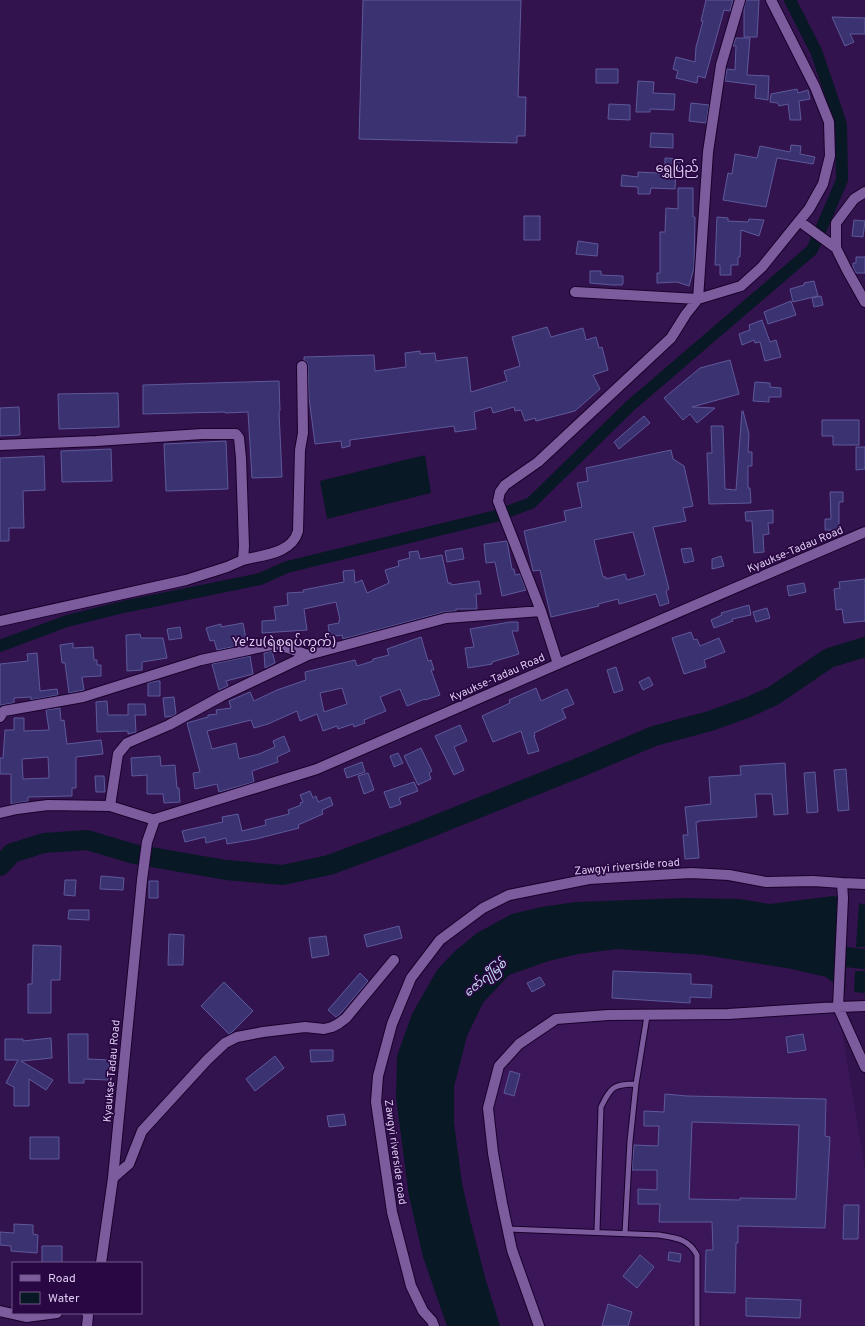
<svg xmlns="http://www.w3.org/2000/svg" width="865" height="1326" font-family="Overpass,'Noto Sans Myanmar',sans-serif">
<style>
.built{fill:#3b1759}
.water{fill:#081825}
.lines{fill:none;stroke-linecap:round;stroke-linejoin:round}
.canal{stroke:#081825;stroke-width:12}
.river{stroke:#081825;stroke-width:20}
.building{fill:#3b3371;stroke:#5e599b;fill-rule:evenodd}
.service-casing{stroke:#19012b;stroke-width:7}
.minor-casing{stroke:#19012b;stroke-width:12}
.tertiary-casing{stroke:#19012b;stroke-width:12}
.secondary-casing{stroke:#19012b;stroke-width:12}
.service{stroke:#7c5c9d;stroke-width:5}
.minor{stroke:#7c5c9d;stroke-width:10}
.tertiary{stroke:#7c5c9d;stroke-width:10}
.secondary{stroke:#7c5c9d;stroke-width:10}
.labels{text-anchor:middle;stroke-width:3.5;stroke-linejoin:round;paint-order:stroke}
.street-label{font-size:11px;fill:#dcccf0;stroke:#290742}
.water-label{font-size:12px;font-style:italic;fill:#c5ddf3;stroke:#290742}
.quarter-label{font-size:13px;fill:#dcccf0;stroke:#290742}
</style>
<rect width="100%" height="100%" fill="#33134d"/>
<path class="built" d="M838,1007L865,1168V1326H540L508,1229L488,1108L499,1066L556,1019Z"/>
<path class="water" d="M425,455L431,493L327,519L320,481Z
M833,896L848,899L846,945H839V948H846V966H838V969H846L845,992L826,977L792,969L704,955L618,949L578,954L549,961L509,975L483,1003L467,1036L454,1087V1123L462,1183L471,1223L485,1277L500,1326H447L423,1257L409,1196L396,1098L397,1056L412,1014L437,970L454,952L477,933L512,914L541,907L576,902L684,898L740,899L770,904Z
M859,903L865,905V947H856Z
M856,950H865V968H855Z
M855,971H865V993L854,992Z"/>
<g class="lines">
<path class="canal" d="M0,646L67,621L123,607L260,579L287,567L496,516L531,503L630,406L812,250L842,180L841,124L816,51L790,0"/>
<path class="river" d="M0,866L12,853L44,843L87,840L134,854L226,870L283,875L329,865L416,833L583,766L654,736L710,721L749,707L773,696L829,658L865,647
M821,945L846,957L865,959"/>
</g>
<path class="building" d="M363,0H521L518,97H526L525,136H517V143L359,139Z
M706,0H733L730,11L724,10L705,78L698,76L697,83L676,78L678,71L673,69L676,57L695,62L696,47L703,21H701Z
M746,0H759L757,37H744V8Z
M832,17L865,18V34H850L854,42L845,46Z
M736,38H750L747,75L769,76L768,100L755,98L756,85L725,81L727,69L735,70L736,46H733Z
M596,69H618V83H596Z
M638,81L654,82L653,93L675,94L674,110L650,109V112H636Z
M797,89L798,93L808,90L810,99L799,101L801,120H790L788,104L779,106L778,103L770,102L771,94Z
M691,103L709,105L706,123L689,121Z
M609,104L630,105V120L608,119Z
M651,133L673,134V148L650,147Z
M791,145L801,146L800,154L815,157L813,164L777,158L766,207L723,200L728,173L732,174L735,154L757,158L760,146L790,152Z
M665,158L683,159V170L676,169L675,189L651,188L650,194H638V187L621,186L622,175L638,177V172L657,173V167H665Z
M678,188H693V217H695L694,268L689,286L677,282L657,283V273H660V232H665L666,208L678,209Z
M524,216H540V240H524Z
M717,217L728,218V221L748,222L749,219L764,220L759,236L741,230L740,257H738V265H731V275H720V265H715Z
M854,220L865,221L863,237L852,236Z
M578,241L598,244L597,256L576,254Z
M856,257H865V273H856L853,267V263H856Z
M590,271H601V275L623,276V283L622,285H612L590,283Z
M814,281L818,296L793,302L790,289L804,285V283Z
M821,296L823,305L814,307L812,298Z
M791,301L796,315L768,324L764,312Z
M762,320L770,342L776,340L781,357L765,361L760,342L755,343L754,340L742,345L739,334L750,330L749,325Z
M547,327L551,337L583,328L586,340L596,337L599,348L602,347L608,370L593,375L600,389L575,411L536,421L535,418L525,421L521,410L515,411L514,407L493,413L491,407L474,412L476,429L455,432L454,426L350,440V446L342,448L341,441L315,444L309,398L308,366L307,362L304,360V357L374,355L375,371L406,367L405,353L420,351V354L435,353L436,361L467,357L471,392L507,381L504,371L520,366L512,337Z
M730,360L739,394L692,407L715,408L697,423L690,414L683,420L664,398L700,368Z
M279,381L280,411H279L282,477L252,478L248,412L225,413V412L143,414V385Z
M755,382L770,383V387L781,388V397H769V402L753,401Z
M118,393L119,427L59,429L58,394Z
M19,407L20,435L0,436V408Z
M742,411H743L749,434L748,452H752V466H748V488H750L751,503L709,504L707,453H712L711,426H723L725,489L736,490Z
M644,416L650,423L619,449L614,442Z
M822,420H859V445H833V436H822Z
M226,441L228,489L166,491L164,444Z
M856,447H865V469L856,470Z
M111,449L112,481L62,482L61,451Z
M671,450L673,459L684,466L693,506L683,508L686,521L653,527L669,589L666,591L669,603L660,606L656,594L619,604L618,599L598,604L599,606L551,617L540,570L533,571L524,531L566,521L564,511L582,507L577,483L588,481L586,468ZM633,532L645,575L627,580L625,574L606,579V577H603L594,540Z
M44,456L45,490L23,491L24,528H9V541H0V458Z
M830,492H843V502H839V530H825V519H831Z
M773,510V523H768L769,534L763,535L764,552L754,553L752,521H746L745,512Z
M507,541L512,569H514L515,575L520,574L526,590L502,596L495,562L486,563L484,544Z
M462,548L464,559L447,562L445,551Z
M691,548L694,561L684,563L681,549Z
M418,551L420,559L442,555L448,583H451V585L479,581L481,594H476L477,609H456V611L444,612L343,639L342,635L330,637L328,625L339,623V620H340L336,602L304,609L307,630L262,633V621L276,620L274,607L288,605L287,593L304,592L303,590L344,582L343,571L354,570L355,583L362,580L367,593L389,583L385,570L399,566L398,561L410,558L409,552Z
M721,556L724,566L712,569V559Z
M865,579V621L844,623L842,609L836,610L834,589L840,588L839,582Z
M804,583L806,592L789,596L787,586Z
M749,605L751,615L732,619L733,621L714,628L711,620L722,615L721,613Z
M767,608L770,618L756,622L753,612Z
M510,622H518V631H512L519,654L492,662V664L468,668L465,648L474,647L470,629Z
M243,623L247,644L217,650L214,640L210,641L206,628L221,624V627Z
M180,627L182,638L169,640L167,629Z
M691,632L694,640L697,639L700,646L719,638L725,652L704,660L706,667L684,674L672,638Z
M140,634L141,638H163L167,658L142,662V670L127,671L126,635Z
M421,637L428,661L431,660L434,670H431L440,695L425,700V699L407,706L400,689L380,697L386,711L364,720L365,723L354,727L353,724L338,729L337,726L323,731L317,714L300,721L297,711L268,724L254,728L251,720L207,731L212,749L236,743L239,759L259,754L275,747L273,741L284,736L290,751L277,757L278,762L252,771L254,782L219,792L217,784L195,789L193,773L200,772L187,723L208,717V715L217,714L216,710L231,708L229,701L250,692L254,701L277,690L306,680L305,672L355,660L357,666L373,661V659L389,655L387,649ZM342,688L347,704L324,712L320,693Z
M73,643V648L93,647L94,660H97V665H101V676L82,677L84,690L69,693L65,663H62L60,645Z
M272,651L275,663L265,668L264,653Z
M37,653L40,691L57,689L58,695L31,700V697L14,698V703L0,705V664L28,661L27,654Z
M250,656L253,674L226,681L228,686L219,690L212,664Z
M616,667L623,690L614,693L607,670Z
M649,677L653,685L643,690L639,682Z
M156,681H160V696H148V683Z
M536,688L541,701L567,689L574,704L562,709L566,718L534,733L535,736H534L539,751L528,754L521,731L493,742L482,716L510,703L509,700Z
M174,697L176,714L173,716L165,717L163,698Z
M107,701L108,715H128V704H145L146,715H135L136,732L128,734V731L97,732L96,702Z
M60,708L61,721L64,720L67,744L101,740L103,754L76,757V788H72V796L28,797V801L11,804V774H0V758H3L5,730H14V718H24V731L49,730L46,710ZM48,757L49,778L23,779L22,759Z
M460,725L467,741L454,747L464,770L454,775L435,736Z
M421,748L432,771L429,773L431,779L418,785L404,756Z
M398,753L403,763L394,767L390,756Z
M160,756L161,766L175,765L177,788H179L180,802L164,803L163,794H147V775L132,776L131,758Z
M362,762L365,772L347,778L344,769Z
M785,763L788,814L774,815L772,794H755L757,817L699,821V822H696L699,858L685,859L683,835H688L685,807L711,804L709,777L741,775L740,766Z
M846,769L849,810L838,811L834,770Z
M815,772L818,812L807,813L804,773Z
M368,773L374,790L364,794L358,776Z
M95,776H104L105,792H96Z
M414,782L418,791L399,798L401,804L390,808L384,792Z
M310,791L313,798L316,796L318,802L330,797L333,805L322,810L323,814L298,825L299,828L256,839L227,844L226,838L206,843L205,837L185,842L182,831L223,822L222,817L238,814L242,831L266,825L265,820L289,814L288,810L301,805L300,803L303,802L300,795Z
M101,876L124,878L123,890L100,889Z
M65,880H76L75,896L64,895Z
M149,881H158V898H149Z
M69,910H89V920L68,919Z
M399,926L402,938L367,947L364,935Z
M169,934L184,935L183,965H168Z
M326,936L329,955L312,958L309,938Z
M33,945L61,946L60,980H51V1013H28V984H32Z
M613,971L691,974V984L712,985L711,998L690,997V1003L612,998Z
M360,973L368,981L341,1013L336,1017L328,1010Z
M540,977L545,985L532,992L527,983Z
M224,982L253,1011L232,1032L229,1034L201,1006Z
M68,1034H88V1059L109,1060L108,1080L84,1079V1083H69Z
M803,1034L806,1050L788,1053L786,1037Z
M51,1038L52,1058L21,1061L53,1080L46,1090L29,1079V1106H14V1087L6,1083L18,1060H5V1039H23V1041Z
M310,1050H333V1061L311,1062Z
M275,1056L284,1068L255,1091L246,1079Z
M510,1071L520,1074L514,1096L504,1093Z
M665,1094L687,1096L826,1099L825,1136L830,1137L825,1228L738,1226V1243H736L735,1293L705,1292L706,1250H713L712,1222H659L660,1204H638V1189L657,1190V1170H632L634,1145L658,1146L659,1126H644V1111L664,1112ZM692,1122L799,1125L796,1199L740,1198V1200L689,1199Z
M344,1114L346,1125L329,1127L327,1116Z
M30,1137H59V1159H30Z
M844,1205H859L858,1239H843Z
M14,1224L33,1225V1234L38,1235L37,1253L11,1251V1246L0,1245V1232L14,1233Z
M42,1246H62V1263H42Z
M669,1252L681,1254L680,1262L668,1260Z
M640,1255L654,1267L637,1288L623,1276Z
M746,1298L801,1300L800,1318L746,1316Z
M608,1304L632,1312L628,1326H602Z"/>
<g class="lines">
<defs>
<path id="service" d="M508,1229L659,1235C675,1238 688,1238 697,1255V1326
M597,1231L601,1107C611,1087 613,1084 636,1084
M625,1233L630,1141L636,1084L647,1016"/>
<path id="minor" d="M865,192L854,199L836,223V248L847,270L865,302
M799,221L836,248
M575,292L698,299L741,286L762,267L809,209L823,184L830,156L829,122L815,87L771,0
M0,445L96,441L202,434H236L239,438L241,458L244,546L243,560L227,567L186,580L0,621
M243,560C262,555 292,554 298,531L300,450L303,433L302,366
M558,664L541,611L498,501L500,492L505,485L538,462L671,338L686,314L698,299L708,152L721,65L740,0
M0,717L4,711L83,697L201,660L276,644L308,655
M110,806L118,754L127,743L169,725L222,696L308,655L446,618L541,611
M842,883L865,884
M113,1178L129,1164L142,1131L207,1060L225,1043L237,1037L263,1032L305,1027L324,1029L332,1027L338,1024L346,1018L394,960
M87,1313L88,1316L87,1326
M434,1326L432,1321L423,1311L411,1286L392,1212L376,1102L378,1076L392,1024L411,978L440,940L483,908L509,895L589,879L691,873L729,875L766,882L813,881L842,883L843,898L838,1007L865,1006
M539,1326L512,1250L502,1203L493,1153L488,1108L499,1066L519,1044L556,1019L608,1015L728,1014L838,1007L865,1067"/>
<path id="tertiary" d="M0,813L17,809L48,805L110,806L155,820"/>
<path id="secondary" d="M101,1263L113,1178L142,880L147,842L155,819L317,769L558,664L865,532
M0,1311L26,1317L57,1313"/>
</defs>
<use href="#service" class="service-casing"/>
<use href="#minor" class="minor-casing"/>
<use href="#tertiary" class="tertiary-casing"/>
<use href="#secondary" class="secondary-casing"/>
<use href="#service" class="service"/>
<use href="#minor" class="minor"/>
<use href="#tertiary" class="tertiary"/>
<use href="#secondary" class="secondary"/>
</g>
<g class="labels">
<g class="street-label">
<text transform="translate(795 549) rotate(-23)" y="4">Kyaukse-Tadau Road</text>
<text transform="translate(497 677) rotate(-24)" y="4">Kyaukse-Tadau Road</text>
<text transform="translate(627 866) rotate(-5)" y="4">Zawgyi riverside road</text>
<text transform="translate(111 1071) rotate(-85)" y="4">Kyaukse-Tadau Road</text>
<text transform="translate(396 1152) rotate(82)" y="4">Zawgyi riverside road</text>
</g>
<g class="water-label">
<text transform="translate(485 978) rotate(-39)" y="4">ဇော်ဂျီမြစ်</text>
</g>
<g class="quarter-label">
<text x="677" y="172">ရွှေပြည်</text>
<text x="284" y="646">Ye'zu(ရဲစုရပ်ကွက်)</text>
</g>
</g>
<rect x="12" y="1262" width="130" height="52" fill="#290742" stroke="#715688"/>
<rect x="20" y="1275" width="20" height="6" fill="#7c5c9d" stroke="#715688"/>
<text x="48" y="1282" font-size="12" fill="#dcccf0">Road</text>
<rect x="20" y="1292" width="20" height="12" fill="#081825" stroke="#715688"/>
<text x="48" y="1302" font-size="12" fill="#dcccf0">Water</text>
</svg>
